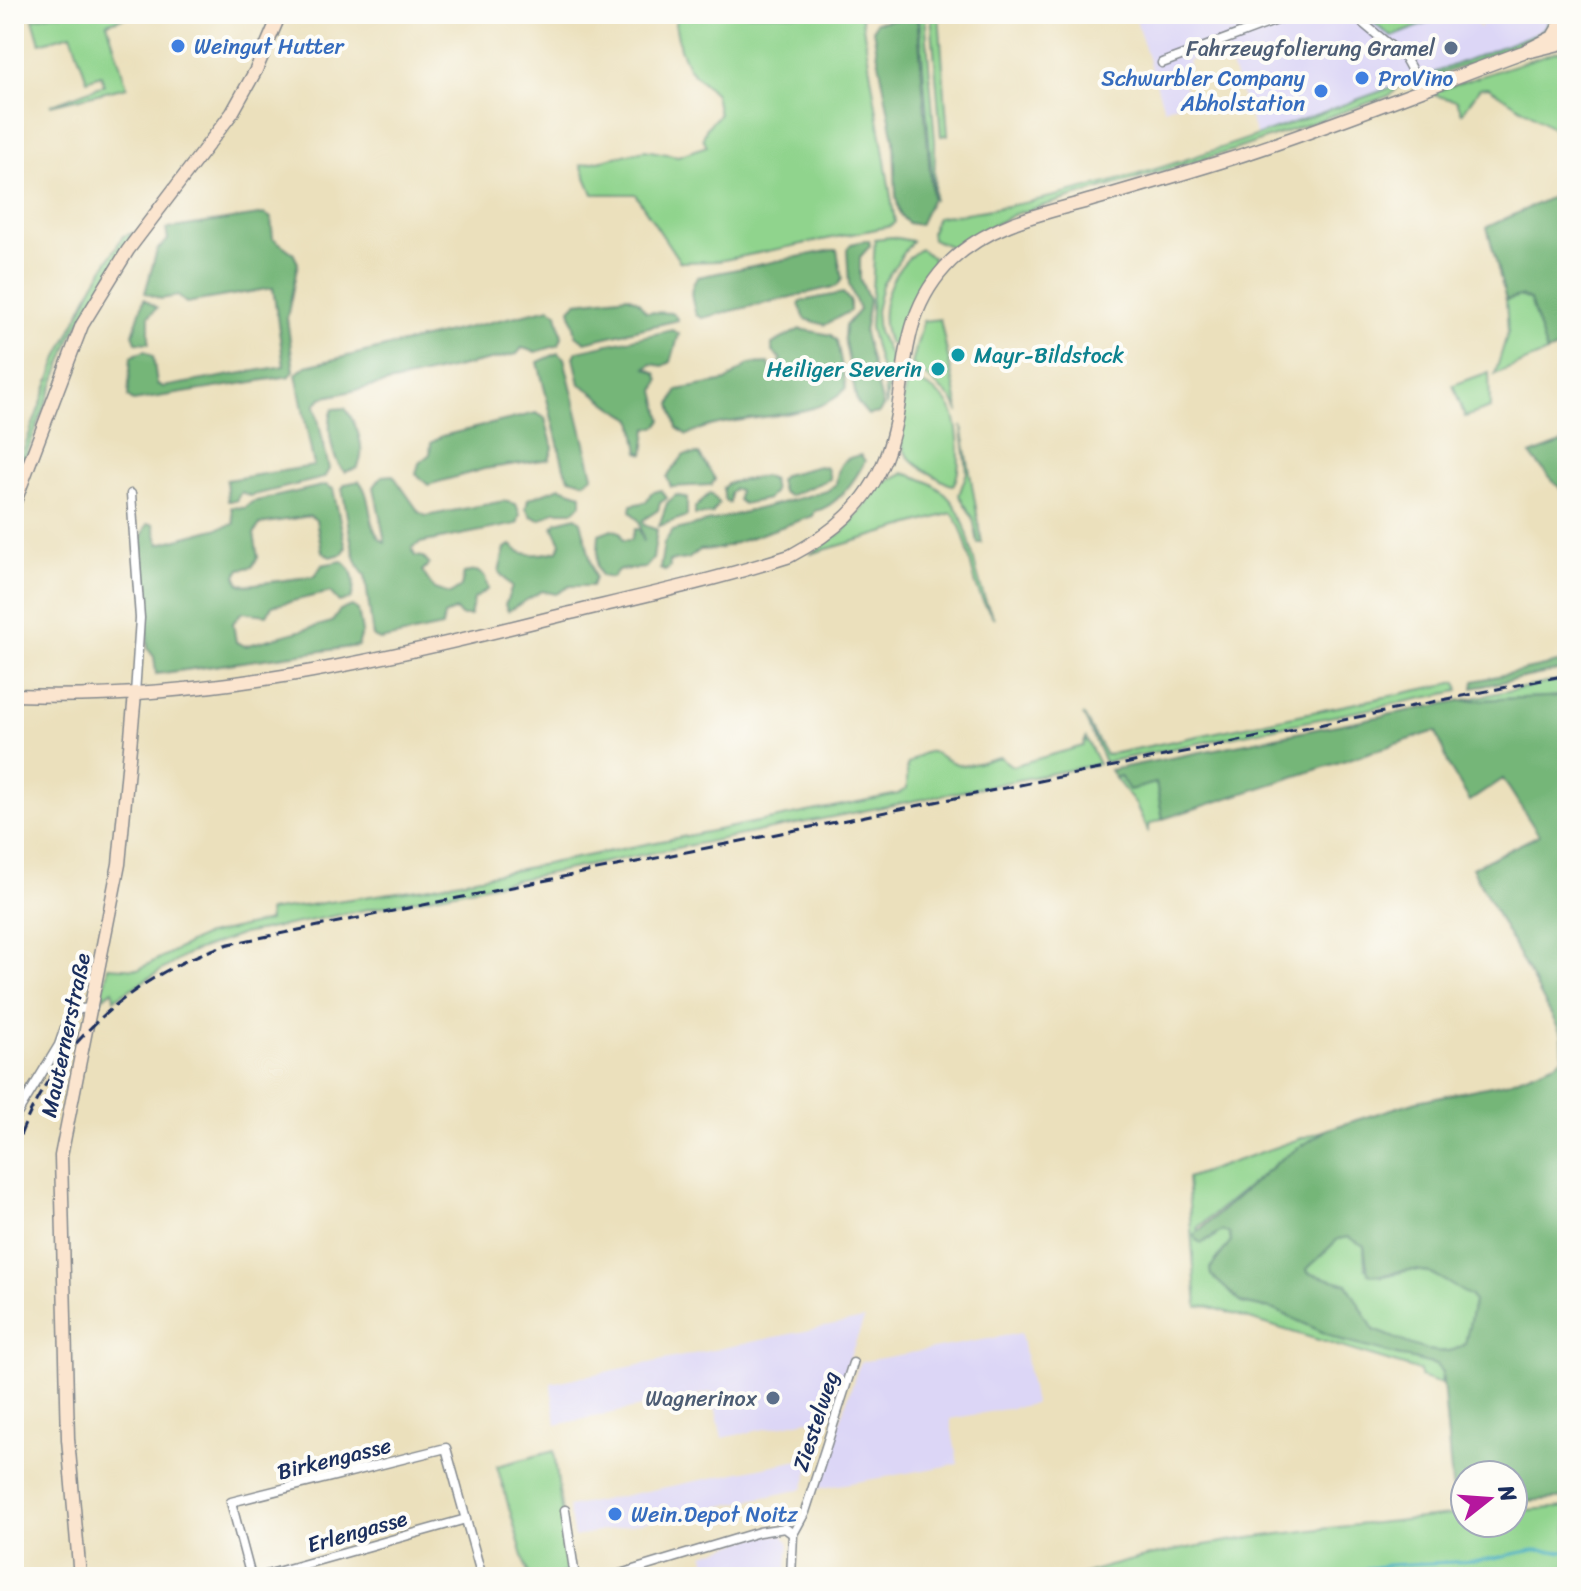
<svg xmlns="http://www.w3.org/2000/svg" width="1581" height="1591" font-family="Sriracha,sans-serif">
<style>
.built{fill:#dcd6f6}
.green{fill:#90d48d;stroke:#568276;stroke-width:2}
.forest{fill:#74b678;stroke:#48726b;stroke-width:2;fill-rule:evenodd}
.lines{fill:none;stroke-linecap:round;stroke-linejoin:round}
.stream{stroke:#40acc0;stroke-width:3}
.street-casing{stroke:#83888d;stroke-width:11}
.secondary-casing{stroke:#83888d;stroke-width:15}
.street{stroke:#fff;stroke-width:8}
.secondary{stroke:#fbe5cf;stroke-width:12}
.rail{stroke:#1b2f5e;stroke-width:3;stroke-dasharray:12 6;stroke-linecap:butt}
.shop-dot{fill:#3f7fe0;stroke:#fdfcf7;stroke-width:3}
.service-dot{fill:#5c6f8a;stroke:#fdfcf7;stroke-width:3}
.culture-dot{fill:#0f9aa8;stroke:#fdfcf7;stroke-width:3}
.labels{text-anchor:middle;stroke-width:8;stroke-linejoin:round;paint-order:stroke}
.shop-label{font-size:22px;fill:#366cbe;stroke:#fdfcf7;text-anchor:start}
.service-label{font-size:22px;fill:#4e5e75;stroke:#fdfcf7;text-anchor:end}
.culture-label{font-size:22px;fill:#0d838f;stroke:#fdfcf7;text-anchor:start}
.street-label{font-size:22px;fill:#1b2f5e;stroke:#fdfcf7}
</style>
<rect width="100%" height="100%" fill="#fdfcf7"/>
<filter id="ink" filterUnits="userSpaceOnUse"><feTurbulence type="fractalNoise" baseFrequency=".0125" numOctaves="2"/><feDisplacementMap in="SourceGraphic" scale="16" xChannelSelector="R" yChannelSelector="G"/><feConvolveMatrix kernelMatrix="1 2 1 2 8 2 1 2 1" color-interpolation-filters="sRGB"/></filter>
<filter id="wash" filterUnits="userSpaceOnUse"><feTurbulence type="fractalNoise" baseFrequency=".006" numOctaves="4" result="noise"/><feDisplacementMap in="SourceGraphic" scale="32" xChannelSelector="R" yChannelSelector="G"/><feGaussianBlur stdDeviation="1.8" result="paint"/><feColorMatrix in="noise" values="0 0 0 0 0 0 0 0 0 0 0 0 0 0 0 0 0 1.4 0 .05"/><feComposite in="paint" operator="in"/></filter>
<g filter="url(#wash)">
<rect width="100%" height="100%" fill="#ebe0bc"/>
<path class="built" d="M1134,14H1362L1392,37L1450,14H1468L1480,28L1485,14H1552L1546,26L1519,41L1257,137L1224,47L1188,61L1190,68L1181,72L1189,100L1164,109Z
M864,1319L822,1432L821,1426L808,1420L722,1438L712,1392L556,1425L551,1383Z
M1021,1333L1034,1404L950,1419L958,1464L817,1489L860,1362Z
M814,1457L803,1489L574,1537L568,1507Z
M783,1534L789,1544L786,1577H691L705,1561L704,1554L760,1536Z"/>
<path class="green" d="M52,14H135L107,23L127,87L50,105L104,85L101,75L87,80L71,34L40,43L33,19Z
M680,14H861L895,222L891,226L719,261L680,262L635,194H593L581,165L645,150L678,156L707,146L703,138L707,127L719,115L715,94L689,69L680,49L675,23Z
M919,14H925L935,142L934,201Z
M931,14H939L948,135L941,136Z
M1362,14H1450L1392,37Z
M1552,14H1562L1554,29L1539,38L1436,76H1426L1537,33L1546,26Z
M1557,51L1567,52V146L1550,126L1488,87L1480,88L1462,113L1457,101L1434,95L1436,91Z
M1401,84L1391,95L1234,150L1015,214L951,247L932,239L931,232L937,217C1098,198 1250,138 1401,84Z
M133,233L72,336L14,486V475L59,355L93,286L123,236Z
M892,237L912,241L882,285L876,311L878,332L892,360L886,407L884,383L870,327L875,239Z
M920,249L933,258V271L910,309L898,349L888,342C876,308 890,269 920,249Z
M1520,296L1530,300L1547,353L1495,374L1508,332L1506,300Z
M940,319L957,400L959,413L953,400L912,364L923,321Z
M1489,372L1490,408L1465,417L1453,385Z
M907,377C921,382 940,392 949,405C959,419 963,472 953,485C944,484 935,475 926,471C885,447 901,418 907,377Z
M962,426L982,543H978L973,518L959,495L967,472Z
M903,473C984,492 961,561 994,618C965,583 975,545 952,513L810,554L845,530L882,484Z
M1567,679V696L1458,701Z
M1457,682L1459,691L1105,762L1083,714L1106,755Z
M1086,738L1099,764L243,934L190,953L114,999L113,990L102,998L108,967L139,969L203,936L269,921L268,911L425,888L898,794L907,788V765C936,738 934,760 962,765C973,766 988,759 1000,757L1012,766L1083,746Z
M1120,775L1130,789L1156,783L1163,819L1150,824L1148,831L1136,805L1115,778Z
M1328,1129L1280,1160L1197,1228L1210,1240L1221,1231L1229,1233L1231,1241L1210,1268L1211,1275L1242,1303L1275,1310L1342,1341L1436,1365L1442,1372L1441,1384L1420,1377V1371L1207,1306L1197,1307L1187,1178Z
M1348,1237L1364,1246L1365,1268L1381,1277L1410,1270L1429,1272L1471,1296L1474,1302L1465,1344C1440,1364 1401,1339 1374,1330L1347,1284L1308,1273L1307,1269L1338,1239Z
M554,1451L569,1571L550,1577H529L497,1466Z
M1567,1507V1577H1074C1188,1538 1329,1529 1449,1515L1465,1514V1523H1513V1511Z"/>
<path class="forest" d="M904,14H917L932,198L919,225L908,223L900,215L896,197L894,140L873,30L876,22L900,19Z
M1567,190V345L1547,353L1530,300L1520,296L1506,300L1487,227Z
M265,214L271,218L273,238L293,253L298,263L287,318L294,371L290,376L133,401L128,397L131,356L145,351L153,356L157,384L163,387L284,366L273,288L186,303L178,296L161,299L145,293L157,250L168,240L166,229Z
M869,240L870,246L860,257V279L869,300L864,333L883,406L879,413L868,415L857,402L844,338L845,326L859,310L849,284L847,249L851,244Z
M832,250H837L842,279L837,286L702,318L696,315C692,300 687,289 698,277Z
M843,293L850,301V311L825,325L805,319L799,304L802,301Z
M628,296L638,301L646,312L673,313L678,320L585,342L576,335L570,309L577,302Z
M144,299L157,308L149,316V343L136,342L133,334Z
M550,308L557,313L562,337L559,345L536,352L522,348L517,354L321,398L315,405L329,469L324,478L250,496L241,492L236,501H228L226,480L314,466L296,374L306,366Z
M800,329L831,335L837,341L846,388C818,424 730,411 687,435L677,428L671,404L678,390L726,381L749,364L769,363L771,370L779,368L781,359L772,351V344Z
M673,330L679,334L671,362L663,366L652,364L646,368L656,373L659,380L655,391L662,420L658,426L647,429L644,454L639,452L633,419C613,410 599,395 580,384L574,357L577,351Z
M558,353L564,358L593,476L584,482L569,478L564,468L538,362Z
M345,408C356,423 368,450 357,468L345,472C331,460 326,425 333,409Z
M536,413L545,418L553,448L549,459L484,469L428,485L416,474L419,463L430,454L431,443L442,436Z
M1567,441V496L1530,455Z
M699,454L715,479L711,485L671,487L667,477L684,455Z
M861,455L865,461C855,480 837,507 815,511L813,516L718,549L700,550L688,559L669,561L670,567L665,571L660,569L664,543L672,531L827,491L836,484C838,465 841,458 861,455Z
M819,466L827,468L830,479L789,496L782,492L779,480L784,475Z
M393,475L419,512L426,516L504,501L516,504L520,515L517,524L420,543L412,548L415,556L423,557L429,564L422,571L434,589L450,594L461,587L464,573L477,571L485,577L488,589L474,599L470,616H461L456,610L444,615L442,627L380,640L373,637L365,575C350,562 348,511 342,489L345,484L359,481C374,497 366,533 385,542L374,487L382,476Z
M764,476L772,480L774,491L768,499L743,504L738,500L739,490L734,489L730,493V503L725,501L723,488L728,483Z
M326,485L333,489L346,548L342,554L330,557L322,551L316,520L310,516L260,524L254,534L258,557L252,567L240,569L236,576L240,584L247,585L315,576L322,565L342,561C355,570 356,585 351,599L339,602L330,592L272,606L267,615L242,612L233,623L236,642L245,646L332,622L340,610L352,606L358,610L362,632L358,646L156,674L154,657L148,649L142,536L147,524H153L159,544L234,524L231,507L245,508L252,502Z
M560,487L581,494V504L574,511H555L540,520L531,516L526,509L528,499Z
M661,490L667,498L660,503L658,510L643,520L644,525L657,530L653,559L645,568L618,570L612,578L601,576L597,567L599,534L612,529L620,532L623,540H631L635,529H639L644,542L639,521L630,511L631,505L646,502L651,493Z
M710,493L719,503L712,514L695,515V508Z
M676,495L687,498V516L659,526L667,503Z
M576,517L581,521L595,578L592,586H570L556,594L542,591L508,611L505,605L512,587L499,572L505,548L511,545C524,559 542,554 558,551L561,543L553,527L557,522Z
M1567,661V669L1473,688L1474,681Z
M1567,696V1498L1513,1502V1475H1465V1505L1458,1506L1452,1485L1442,1372L1436,1365L1342,1341L1275,1310L1242,1303L1211,1275L1210,1269L1231,1241L1229,1233L1221,1231L1202,1243L1196,1240L1195,1234L1280,1160L1328,1129L1417,1101L1506,1083L1556,1063L1563,1057L1562,1035L1472,868L1539,835L1503,779L1470,801L1450,768L1436,731L1163,819L1156,783L1129,790L1120,776L1115,778L1110,770L1458,701ZM1348,1237L1364,1246L1368,1273C1386,1279 1394,1270 1412,1270C1436,1270 1450,1287 1471,1296L1474,1302L1465,1344C1440,1364 1401,1339 1374,1330L1347,1284L1308,1273L1307,1269L1338,1239Z"/>
<g class="lines">
<path class="stream" d="M1329,1577L1386,1565L1478,1561L1534,1550L1567,1552"/>
</g>
</g>
<g filter="url(#ink)">
<g class="lines">
<defs>
<path id="street" d="M1352,14L1405,58L1422,89
M1162,63L1293,14
M131,494L140,618L135,694
M14,1119L59,1045L69,1016L80,1009L93,1008
M565,1510L575,1577
M793,1534L805,1512L853,1363
M251,1577L231,1502L446,1448L482,1577
M259,1577L466,1519
M610,1577L759,1532L785,1528L793,1534
M791,1577L793,1534"/>
<path id="secondary" d="M1554,35L1566,14
M1531,51L1567,42
M14,504L82,325L128,250L232,113L256,70L280,14
M14,695C199,702 376,662 554,617C633,598 713,581 790,556C833,533 867,505 885,459C912,390 891,320 951,261C992,222 1046,213 1099,198C1144,185 1189,172 1233,158C1331,127 1427,87 1523,52L1567,30
M80,1577L68,1439L61,1156L119,864L135,694"/>
</defs>
<use href="#street" class="street-casing"/>
<use href="#secondary" class="secondary-casing"/>
<use href="#street" class="street"/>
<use href="#secondary" class="secondary"/>
<path class="rail" d="M14,1152C48,1051 128,976 229,944L1567,675"/>
</g>
</g>
<g class="shop-dot">
<circle cx="178" cy="46" r="8"/>
<circle cx="1362" cy="78" r="8"/>
<circle cx="1321" cy="91" r="8"/>
<circle cx="615" cy="1514" r="8"/>
</g>
<g class="service-dot">
<circle cx="1451" cy="48" r="8"/>
<circle cx="773" cy="1398" r="8"/>
</g>
<g class="culture-dot">
<circle cx="958" cy="355" r="8"/>
<circle cx="938" cy="369" r="8"/>
</g>
<g class="labels">
<g class="shop-label">
<text x="194" y="54">Weingut Hutter</text>
<text x="1305" y="86" text-anchor="end">Schwurbler Company<tspan x="1305" dy="25">Abholstation</tspan></text>
<text x="1378" y="86">ProVino</text>
<text x="631" y="1522">Wein.Depot Noitz</text>
</g>
<g class="service-label">
<text x="1435" y="56">Fahrzeugfolierung Gramel</text>
<text x="757" y="1406">Wagnerinox</text>
</g>
<g class="culture-label">
<text x="974" y="363">Mayr-Bildstock</text>
<text x="922" y="377" text-anchor="end">Heiliger Severin</text>
</g>
<g class="street-label">
<text transform="translate(65 1035) rotate(-78)" y="8">Mauternerstraße</text>
<text transform="translate(815 1421) rotate(-72)" y="8">Ziestelweg</text>
<text transform="translate(334 1458) rotate(-14)" y="8">Birkengasse</text>
<text transform="translate(357 1531) rotate(-16)" y="8">Erlengasse</text>
</g>
</g>
<rect width="1581" height="1591" fill="none" stroke="#fdfcf7" stroke-width="48"/>
<g transform="translate(1489 1499) rotate(73)"><circle r="38" fill="#fdfcf7" stroke="#a3aaba" stroke-width="2"/>
<path d="M0-6L14 30L0 20L-14 30Z" fill="#b5179e"/>
<text y="-12" font-size="22" font-weight="bold" text-anchor="middle" fill="#1b2f5e">N</text>
</g>
</svg>
